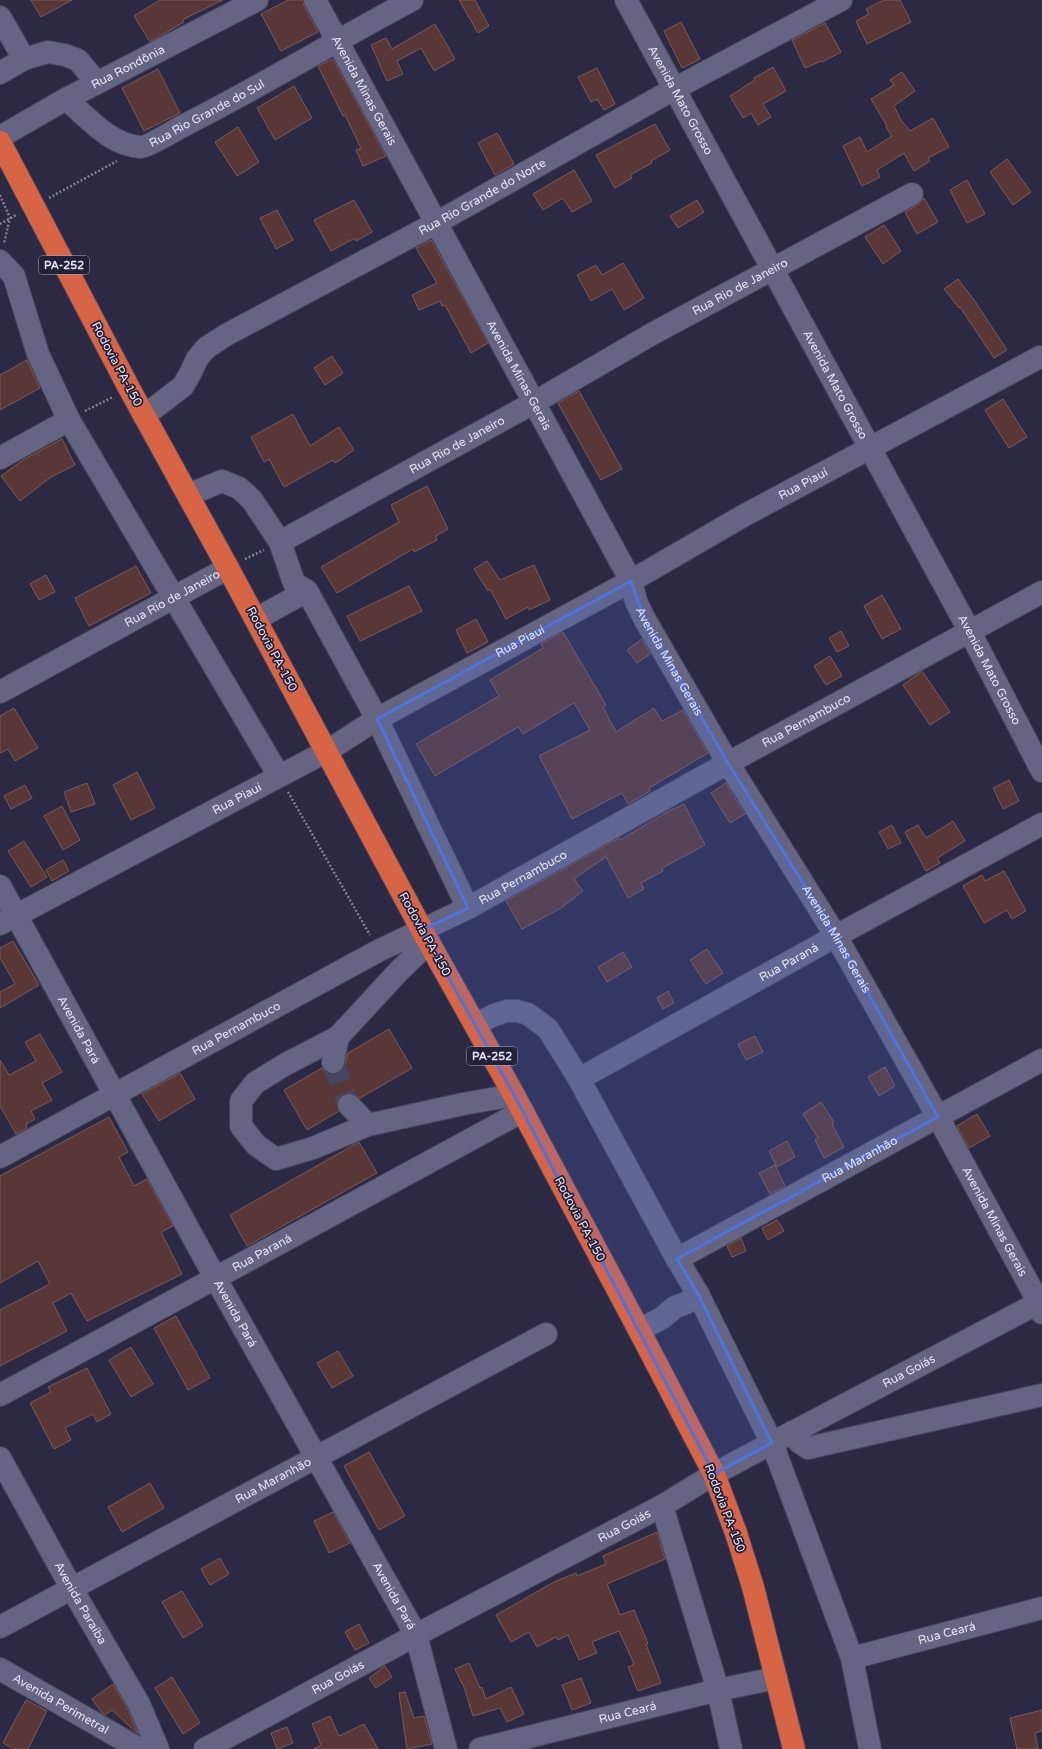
<svg xmlns="http://www.w3.org/2000/svg" width="1042" height="1749" font-family="'Varela Round',sans-serif">
<style>
.building{fill:#593736;stroke:#7e5a58}
.lines{fill:none;stroke-linecap:round;stroke-linejoin:round}
.minor-tunnel{stroke:#484560;stroke-width:22;stroke-dasharray:22 11;stroke-linecap:butt}
.minor-casing{stroke:#47445c;stroke-width:24}
.highway-casing{stroke:#47445c;stroke-width:24}
.path{stroke:#807e96;stroke-width:2.5;stroke-dasharray:2 2;stroke-linecap:butt}
.minor{stroke:#666483;stroke-width:22}
.highway{stroke:#d76444;stroke-width:22}
.marked{fill:#4f74e0;fill-opacity:0.2;stroke:#4f74e0;stroke-width:3;stroke-linejoin:round}
.labels{text-anchor:middle;stroke-width:3.5;stroke-linejoin:round;paint-order:stroke}
.shield{fill:#23203a;stroke:#aaa9be;stroke-width:1}
.shield-label{font-size:11px;font-weight:bold;fill:#e4e4f6}
.street-label{font-size:12px;fill:#e4e4f6;stroke:#23203a}
</style>
<rect width="100%" height="100%" fill="#2c2945"/>
<path class="building" d="M31,0H72L41,17Z
M160,0H223L182,20L184,22L150,42L134,16Z
M288,0H303L304,6L318,32L281,51L261,14Z
M459,0H475L489,26L478,33Z
M884,0H900L911,22L867,44L856,21L869,14L866,9Z
M681,22L700,59L682,68L664,31Z
M825,23L841,52L822,62L821,61L805,68L792,40Z
M435,24L455,59L434,71L421,48L397,61L403,74L387,81L371,45L386,38L392,49Z
M333,59L386,156L363,166L356,150L361,148L345,115L343,116L318,66Z
M773,67L786,91L763,104L771,117L758,125L751,113L743,118L730,96L755,80L754,78Z
M597,68L615,104L604,110L597,99L591,102L578,77Z
M158,69L180,113L144,131L122,88Z
M902,72L915,91L894,106L901,120L910,131L933,118L949,147L928,158L930,161L914,171L904,153L877,170L880,177L862,186L843,146L860,137L867,152L892,136L886,127L887,126L871,99L894,85L890,80Z
M294,86L312,118L275,140L257,108Z
M655,124L670,150L651,161L652,163L630,175L632,178L615,188L596,155Z
M238,127L259,162L237,176L215,142Z
M497,133L514,164L495,175L478,143Z
M1007,159L1031,192L1013,205L990,172Z
M574,170L592,201L572,212L563,198L543,210L533,194Z
M967,180L985,214L967,223L950,190Z
M924,198L938,222L917,234L905,212L918,205Z
M354,200L372,232L356,241L355,238L331,251L314,220Z
M697,200L704,212L678,228L670,216Z
M277,210L293,240L276,249L260,218Z
M884,225L901,251L883,264L865,237Z
M431,240L488,343L471,353L445,305L442,306L440,301L419,310L412,295L437,283L416,248Z
M623,263L644,298L624,310L612,289L591,301L577,275L596,265L602,275Z
M958,279L974,300L1007,350L994,358L960,307L959,308L944,289Z
M332,356L343,373L325,385L314,368Z
M27,360L40,388L0,410V375Z
M579,391L622,469L601,480L558,403Z
M1003,399L1027,437L1009,448L985,410Z
M293,414L310,446L339,427L354,450L335,463L333,460L284,487L269,459L264,462L251,437Z
M62,439L75,465L51,477L20,501L1,476L23,460Z
M427,486L448,529L436,536L437,540L414,552L413,549L337,593L321,567L399,522L391,505Z
M487,561L500,580L534,565L550,600L529,610L528,607L506,619L490,589L488,591L474,569Z
M136,566L151,593L89,626L75,598Z
M46,575L55,592L39,600L30,584Z
M409,586L422,611L360,641L347,616Z
M882,595L901,629L882,639L864,606Z
M476,619L488,642L467,653L456,630Z
M841,631L849,646L837,652L829,638Z
M563,632L606,705L603,707L616,732L654,708L662,721L683,710L708,753L649,788L650,791L628,804L622,793L572,819L539,756L590,730L574,703L523,734L518,727L435,776L416,744L499,696L490,680L543,648L541,644Z
M642,639L650,654L637,663L627,650Z
M830,656L842,676L826,685L814,666Z
M922,671L950,712L930,725L903,685Z
M14,708L38,748L15,761L8,749L0,753V716Z
M137,772L155,808L131,820L113,785Z
M1009,780L1019,801L1003,809L993,788Z
M87,783L95,804L71,812L64,792Z
M726,783L745,814L730,823L711,793Z
M25,785L32,798L11,809L4,796Z
M684,804L705,845L662,868L663,871L641,883L644,889L628,898L606,857L574,879L583,891L561,908L522,929L506,901L619,838L620,840L667,812Z
M62,806L80,840L63,850L44,816Z
M953,821L965,841L937,858L940,863L926,871L905,832L918,825L926,838Z
M892,825L901,843L888,849L879,832Z
M24,841L47,877L31,887L8,851Z
M63,860L69,871L52,881L46,870Z
M1004,871L1026,911L1012,919L1007,910L984,923L963,886L982,875L985,881Z
M13,941L39,985L0,1008V992L15,984L0,958V948Z
M707,949L723,973L706,984L690,960Z
M623,952L632,967L607,982L598,967Z
M668,991L674,1003L663,1009L657,998Z
M389,1029L412,1068L360,1098L352,1093H346L341,1096L337,1102L339,1111L307,1130L284,1090L322,1068L325,1072L330,1074H337L343,1070L345,1065L348,1053Z
M40,1034L62,1072L42,1083L52,1100L31,1111L35,1119L26,1124L27,1128L16,1134L0,1106V1060L9,1075L36,1061L25,1042Z
M755,1036L763,1052L746,1060L738,1044Z
M885,1067L895,1086L879,1096L868,1077Z
M180,1073L195,1099L159,1121L142,1094Z
M821,1102L834,1122L832,1124L844,1147L824,1158L815,1140L818,1138L803,1114Z
M977,1114L990,1136L969,1148L957,1126Z
M109,1117L128,1152L119,1157L134,1186L147,1179L173,1226L161,1232L182,1274L87,1321L71,1293L53,1303L67,1331L0,1366V1310L50,1284L38,1261L0,1283V1176Z
M787,1141L795,1157L777,1167L769,1151Z
M359,1142L377,1173L247,1246L230,1215Z
M775,1165L785,1186L770,1194L759,1173Z
M777,1220L784,1231L768,1240L762,1228Z
M741,1238L746,1251L732,1257L727,1246Z
M176,1316L210,1378L188,1390L154,1328Z
M131,1347L153,1384L131,1397L109,1360Z
M338,1351L353,1376L332,1388L317,1363Z
M87,1368L111,1414L97,1422L93,1414L65,1428L71,1440L54,1449L30,1403L51,1392L48,1387Z
M369,1452L405,1516L379,1530L344,1466Z
M150,1483L164,1508L122,1532L108,1507Z
M333,1512L350,1543L329,1553L314,1521Z
M657,1532L665,1559L607,1584L620,1615L634,1610L648,1644H646L661,1683L638,1691L628,1667L634,1664L619,1631L592,1642L597,1653L579,1660L568,1635L558,1640L556,1637L537,1647L529,1632L511,1642L496,1615L554,1582L576,1573L577,1576L606,1564L603,1556Z
M220,1558L229,1574L210,1585L201,1569Z
M182,1591L203,1626L183,1638L162,1602Z
M359,1624L369,1643L355,1650L345,1632Z
M469,1663L480,1688L482,1687L486,1699L511,1687L524,1714L507,1722L500,1708L473,1716L463,1684H462L455,1669Z
M385,1666L392,1677L376,1688L369,1678Z
M172,1677L200,1723L183,1734L155,1688Z
M581,1678L591,1703L572,1710L562,1685Z
M113,1684L128,1710L138,1734L112,1710L105,1715L102,1713L92,1699Z
M405,1692L414,1718L424,1716L432,1744L407,1749L399,1693Z
M26,1700L47,1711L28,1749H14L3,1743Z
M1042,1710V1731L1035,1733L1038,1749H1017L1010,1718Z
M330,1716L339,1736L364,1724L378,1749H313L321,1745L312,1724Z
M287,1727L293,1743L277,1749L271,1733Z"/>
<g class="lines">
<path class="minor-tunnel" d="M333,1062L349,1105"/>
<defs>
<g id="minor">
<path id="s1" d="M315,0L631,581L636,601L644,618L728,763L836,936L938,1117L1039,1303L1042,1313"/>
<path id="s2" d="M626,0L970,632L1042,771"/>
<path d="M0,17L24,59"/>
<path d="M0,73L24,59L48,52L65,55L78,60L97,83"/>
<path id="s3" d="M66,99C87,117 111,146 141,147C147,147 174,131 181,127C260,87 335,41 412,0"/>
<path id="s4" d="M0,137L66,99L257,0"/>
<path d="M0,261L14,276L38,354L69,420L279,776"/>
<path id="s5" d="M144,416L183,386L191,372L197,359L206,348L226,335L436,223L674,89L841,0"/>
<path d="M0,458L69,420"/>
<path d="M188,495L222,481L239,488L252,500L280,542L294,583L307,591L377,719L468,908"/>
<path id="s6" d="M280,542L535,402L652,334L912,194"/>
<path d="M256,619L307,591"/>
<path id="s7" d="M0,692L228,568"/>
<path id="s8" d="M0,886L216,1279L416,1635L446,1749"/>
<path id="s9" d="M0,924L327,751L377,719L631,581L743,516L1040,357"/>
<path d="M429,942L399,971L338,1037L286,1064L255,1083L241,1101V1126L256,1145L276,1159L313,1148L368,1125L463,1104L514,1095"/>
<path d="M475,1025L494,1015L507,1011H517L528,1014L548,1029L579,1079L677,1259L698,1294L772,1443L852,1658L870,1749"/>
<path d="M333,1062L338,1037"/>
<path id="s10" d="M579,1079L836,936L1042,824"/>
<path d="M349,1105L368,1125"/>
<path id="s11" d="M0,1157L378,951L468,908L728,763L1042,592"/>
<path id="s12" d="M677,1259L1042,1060"/>
<path d="M639,1330L662,1318L675,1307L686,1303L698,1294"/>
<path id="s13" d="M0,1395L523,1111"/>
<path d="M792,1432L799,1442L808,1448L1042,1395"/>
<path id="s14" d="M0,1458L72,1589L139,1704L158,1749"/>
<path d="M662,1506L718,1690L731,1749"/>
<path id="s15" d="M0,1627L546,1334"/>
<path id="s16" d="M852,1658L1042,1608"/>
<path id="s17" d="M0,1669L136,1747L143,1749"/>
<path id="s18" d="M205,1749L416,1635L662,1506L714,1474L772,1443L1042,1301"/>
<path id="s19" d="M480,1749L718,1690L776,1678"/>
</g>
<path id="highway" d="M0,142L129,388L228,568L422,930L514,1095L639,1330L714,1474L736,1533L753,1587L794,1749"/>
</defs>
<use href="#minor" class="minor-casing"/>
<use href="#highway" class="highway-casing"/>
<path class="path" d="M0,195L10,218L4,243
M49,198L117,161
M0,224L16,215
M85,411L113,397
M245,559L264,550
M288,792L370,935"/>
<use href="#minor" class="minor"/>
<use href="#highway" class="highway"/>
</g>
<path class="marked" d="M631,581L644,618L728,763L836,936L938,1117L677,1259L698,1294L772,1443L714,1474L514,1095L422,930L468,908L377,719Z"/>
<g class="labels">
<g class="shield">
<rect x="39" y="256" width="50" height="18" rx="3"/>
<rect x="467" y="1047" width="50" height="18" rx="3"/>
</g>
<g class="shield-label">
<text x="64" y="269">PA-252</text>
<text x="492" y="1060">PA-252</text>
</g>
<g class="street-label">
<text dy="4" stroke="none"><textPath href="#s4" startOffset="146">Rua Rondônia</textPath></text>
<text dy="4" stroke="none"><textPath href="#s1" startOffset="103">Avenida Minas Gerais</textPath></text>
<text dy="4" stroke="none"><textPath href="#s2" startOffset="114">Avenida Mato Grosso</textPath></text>
<text dy="4" stroke="none"><textPath href="#s3" startOffset="165">Rua Rio Grande do Sul</textPath></text>
<text dy="4" stroke="none"><textPath href="#s5" startOffset="409">Rua Rio Grande do Norte</textPath></text>
<text dy="4" stroke="none"><textPath href="#s6" startOffset="526">Rua Rio de Janeiro</textPath></text>
<text transform="translate(117 364) rotate(62)" y="4">Rodovia PA-150</text>
<text dy="4" stroke="none"><textPath href="#s1" startOffset="427">Avenida Minas Gerais</textPath></text>
<text dy="4" stroke="none"><textPath href="#s2" startOffset="438">Avenida Mato Grosso</textPath></text>
<text dy="4" stroke="none"><textPath href="#s6" startOffset="202">Rua Rio de Janeiro</textPath></text>
<text dy="4" stroke="none"><textPath href="#s9" startOffset="916">Rua Piauí</textPath></text>
<text dy="4" stroke="none"><textPath href="#s7" startOffset="196">Rua Rio de Janeiro</textPath></text>
<text dy="4" stroke="none"><textPath href="#s9" startOffset="592">Rua Piauí</textPath></text>
<text transform="translate(272 649) rotate(62)" y="4">Rodovia PA-150</text>
<text dy="4" stroke="none"><textPath href="#s1" startOffset="751">Avenida Minas Gerais</textPath></text>
<text dy="4" stroke="none"><textPath href="#s2" startOffset="762">Avenida Mato Grosso</textPath></text>
<text dy="4" stroke="none"><textPath href="#s11" startOffset="917">Rua Pernambuco</textPath></text>
<text dy="4" stroke="none"><textPath href="#s9" startOffset="268">Rua Piauí</textPath></text>
<text dy="4" stroke="none"><textPath href="#s11" startOffset="593">Rua Pernambuco</textPath></text>
<text transform="translate(425 934) rotate(61)" y="4">Rodovia PA-150</text>
<text dy="4" stroke="none"><textPath href="#s1" startOffset="1075">Avenida Minas Gerais</textPath></text>
<text dy="4" stroke="none"><textPath href="#s10" startOffset="240">Rua Paraná</textPath></text>
<text dy="4" stroke="none"><textPath href="#s11" startOffset="269">Rua Pernambuco</textPath></text>
<text dy="4" stroke="none"><textPath href="#s8" startOffset="164">Avenida Pará</textPath></text>
<text dy="4" stroke="none"><textPath href="#s12" startOffset="208">Rua Maranhão</textPath></text>
<text transform="translate(580 1219) rotate(62)" y="4">Rodovia PA-150</text>
<text dy="4" stroke="none"><textPath href="#s1" startOffset="1399">Avenida Minas Gerais</textPath></text>
<text dy="4" stroke="none"><textPath href="#s13" startOffset="298">Rua Paraná</textPath></text>
<text dy="4" stroke="none"><textPath href="#s8" startOffset="488">Avenida Pará</textPath></text>
<text dy="4" stroke="none"><textPath href="#s18" startOffset="799">Rua Goiás</textPath></text>
<text dy="4" stroke="none"><textPath href="#s15" startOffset="310">Rua Maranhão</textPath></text>
<text transform="translate(725 1508) rotate(69)" y="4">Rodovia PA-150</text>
<text dy="4" stroke="none"><textPath href="#s18" startOffset="475">Rua Goiás</textPath></text>
<text dy="4" stroke="none"><textPath href="#s8" startOffset="812">Avenida Pará</textPath></text>
<text dy="4" stroke="none"><textPath href="#s14" startOffset="166">Avenida Paraíba</textPath></text>
<text dy="4" stroke="none"><textPath href="#s16" startOffset="98">Rua Ceará</textPath></text>
<text dy="4" stroke="none"><textPath href="#s18" startOffset="151">Rua Goiás</textPath></text>
<text dy="4" stroke="none"><textPath href="#s17" startOffset="70">Avenida Perimetral</textPath></text>
<text dy="4" stroke="none"><textPath href="#s19" startOffset="152">Rua Ceará</textPath></text>
</g>
</g>
</svg>
